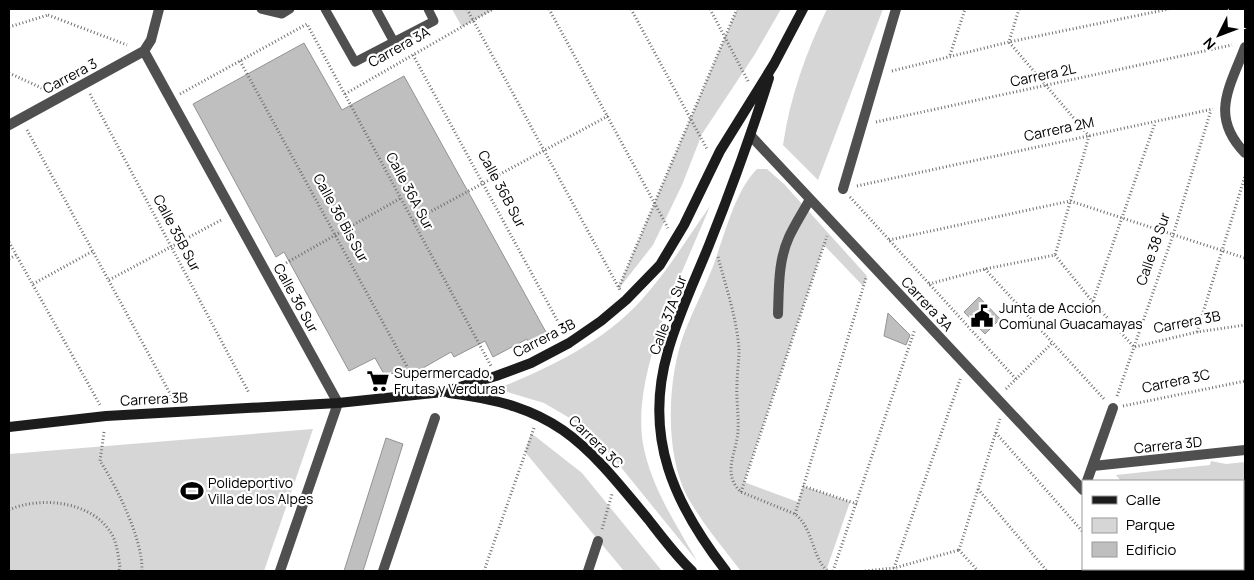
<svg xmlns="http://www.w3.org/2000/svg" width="1254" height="580" font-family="Manrope,sans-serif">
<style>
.green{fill:#d6d6d6}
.building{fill:#bfbfbf;stroke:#939393}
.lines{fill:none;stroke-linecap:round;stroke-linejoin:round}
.path{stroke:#717171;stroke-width:3;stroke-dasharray:1 2.5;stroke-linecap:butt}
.lane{stroke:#4f4f4f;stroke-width:9}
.street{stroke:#4f4f4f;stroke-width:10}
.secondary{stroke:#1c1c1c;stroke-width:10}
.labels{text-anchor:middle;stroke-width:4.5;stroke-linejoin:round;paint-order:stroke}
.street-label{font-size:14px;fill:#000;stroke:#fff}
.poi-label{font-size:14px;fill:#000;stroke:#fff;text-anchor:start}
</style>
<rect width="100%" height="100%" fill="#fff"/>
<path class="green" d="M452,9H495L462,27Z
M737,9H781L755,54L702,134L682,185L653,245L617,291Z
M827,9H883L818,180L783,145C790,97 806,52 827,9Z
M757,169H767L784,184L867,276L863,286L824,245L744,482L798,502L803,486L850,502L826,571H741C723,548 703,524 688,498C664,454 667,377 685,331C693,310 704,290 712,269C724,238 734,192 757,169Z
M710,206C683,273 631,372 643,444C651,487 676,524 697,561L611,455L573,420L544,403L497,389C553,366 611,339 650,290C672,264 690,234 710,206Z
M313,429L264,571H9V454Z
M531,433L582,473L662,571H624L525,452Z
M1211,461L1226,464L1245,462V571H1220L1211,569H1243V481H1121L1116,475L1210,465Z"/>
<path class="building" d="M304,43L342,110L404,76L547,334L530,344L527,339L493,357L485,341L454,357L451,352L416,372L384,374L375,358L349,371L284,252L276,257L193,104Z
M979,297L1000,319L985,334L964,312Z
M888,313L910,335L906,345L884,336Z
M386,438L403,444L363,571H344Z"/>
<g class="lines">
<path class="path" d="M467,9L620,290
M549,9L668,228
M631,9L707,149
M710,9L749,83
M1019,9L1009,42L1089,136L1055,255
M48,15L127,45
M9,27L48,15
M413,55L563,331
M950,55L965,9
M240,61L416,383
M892,71L1009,42L1169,9
M9,73L46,90
M90,94L249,393
M180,94L307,24L491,366
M345,94L493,9
M876,122L1232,45
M27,130L173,399
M857,186L1213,109
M850,197L1016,379
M413,221L608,116
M889,240L1070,201L1245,258
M9,242L100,405
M1055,255L1092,301L1134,347L1197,332L1245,325
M718,257C726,287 737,319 739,350C739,361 737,373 737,385C736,400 739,415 738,431C737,452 721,473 741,492L795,514C814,529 812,559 828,571
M9,259L16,255
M277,268L401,198
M985,269L1104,399
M109,280L223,219
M33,284L93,251
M929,284L985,269L1055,255
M619,287L737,9
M1093,301L1155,123
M1197,332L1245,176
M1006,389L1053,342
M1117,396L1173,235L1211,110
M1123,406L1245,381
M104,432L100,461C117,487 143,540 142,571
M996,433L1083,532
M803,486L857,504
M978,489L1047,571
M741,492L827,236
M9,510C39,496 89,501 109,530C117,540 118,555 120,567L119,571
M795,514L866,278
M602,529L612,494
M959,550L1000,419
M959,550L978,571
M1116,569L1118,571
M484,571L534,428
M833,571L915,329
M865,571L894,568L959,550
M896,571L894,568L961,377"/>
<path class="lane" d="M261,9L282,14L290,9
M325,9L355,62L434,21L428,9
M376,9L394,42"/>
<path class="street" d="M1245,47C1230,87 1209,116 1245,153
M144,51L338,403L280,571
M9,125L144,51L151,40L159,9
M751,136L1083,490
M843,189L896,9
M778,314C779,288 778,261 789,237C795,224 803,212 810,199
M1093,466L1245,450
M1087,481L1113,408
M1175,569L1180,571
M383,571L435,418
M588,571L598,541"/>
<path class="secondary" d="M449,393C556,406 582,439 648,519C662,537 676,556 692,571
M9,427L106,416L338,403L443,392L496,376L531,363L569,343L601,321L626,300L660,265L684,225L720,151L774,64L803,9
M726,571C674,504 643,437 668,351C678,315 695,280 709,245C731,190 751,135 769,78"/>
</g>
<defs>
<symbol id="civic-bare" viewBox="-9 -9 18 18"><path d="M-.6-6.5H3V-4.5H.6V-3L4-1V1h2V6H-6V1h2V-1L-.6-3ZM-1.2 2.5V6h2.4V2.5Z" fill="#000" stroke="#fff" stroke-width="2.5" paint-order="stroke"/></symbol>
<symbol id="supermarket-bare" viewBox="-9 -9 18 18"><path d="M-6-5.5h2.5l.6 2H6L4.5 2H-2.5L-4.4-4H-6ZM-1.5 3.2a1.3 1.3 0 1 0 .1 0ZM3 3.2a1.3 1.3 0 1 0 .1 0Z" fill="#000" stroke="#fff" stroke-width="2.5" paint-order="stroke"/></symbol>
<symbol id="stadium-bare" viewBox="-9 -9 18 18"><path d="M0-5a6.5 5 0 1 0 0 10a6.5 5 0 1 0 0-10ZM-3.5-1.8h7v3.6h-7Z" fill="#000" stroke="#fff" stroke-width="2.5" paint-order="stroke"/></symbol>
</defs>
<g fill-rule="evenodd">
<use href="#civic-bare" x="966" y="300" width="32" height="32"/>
<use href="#supermarket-bare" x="362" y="365" width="32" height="32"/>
<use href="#stadium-bare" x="176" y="475" width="32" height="32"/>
</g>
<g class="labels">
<g class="street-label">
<text transform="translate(399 47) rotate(-29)" y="5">Carrera 3A</text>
<text transform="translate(1043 75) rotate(-12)" y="5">Carrera 2L</text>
<text transform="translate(70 76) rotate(-28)" y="5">Carrera 3</text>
<text transform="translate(1059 129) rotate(-12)" y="5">Carrera 2M</text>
<text transform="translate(502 189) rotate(62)" y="5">Calle 36B Sur</text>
<text transform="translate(410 191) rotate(62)" y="5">Calle 36A Sur</text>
<text transform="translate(341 218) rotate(61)" y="5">Calle 36 Bis Sur</text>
<text transform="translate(177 233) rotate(62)" y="5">Calle 35B Sur</text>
<text transform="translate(1153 249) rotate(-71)" y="5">Calle 38 Sur</text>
<text transform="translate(296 298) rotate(61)" y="5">Calle 36 Sur</text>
<text transform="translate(927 304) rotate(47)" y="5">Carrera 3A</text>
<text transform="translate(668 315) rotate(-70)" y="5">Calle 37A Sur</text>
<text transform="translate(1187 322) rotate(-11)" y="5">Carrera 3B</text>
<text transform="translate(544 338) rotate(-27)" y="5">Carrera 3B</text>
<text transform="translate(1176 381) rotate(-12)" y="5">Carrera 3C</text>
<text transform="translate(154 399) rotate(-3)" y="5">Carrera 3B</text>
<text transform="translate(596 442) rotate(44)" y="5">Carrera 3C</text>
<text transform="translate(1168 445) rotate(-6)" y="5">Carrera 3D</text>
</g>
<g class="poi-label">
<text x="999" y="313">Junta de Accion<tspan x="999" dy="16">Comunal Guacamayas</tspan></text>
<text x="394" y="378">Supermercado,<tspan x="394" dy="16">Frutas y Verduras</tspan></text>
<text x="208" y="488">Polideportivo<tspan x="208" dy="16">Villa de los Alpes</tspan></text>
</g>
</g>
<rect width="1254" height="580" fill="none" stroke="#000000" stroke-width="20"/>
<rect x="1082" y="480" width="162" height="90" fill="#ffffff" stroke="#999999"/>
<rect x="1092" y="496" width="25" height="8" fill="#1c1c1c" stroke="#999999"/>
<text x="1126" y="505" font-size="15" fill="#000000">Calle</text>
<rect x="1092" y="518" width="25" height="15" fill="#d6d6d6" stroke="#999999"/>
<text x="1126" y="530" font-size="15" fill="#000000">Parque</text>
<rect x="1092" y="542" width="25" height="15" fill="#bfbfbf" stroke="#999999"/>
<text x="1126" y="555" font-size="15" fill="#000000">Edificio</text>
<g transform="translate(1219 35) rotate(228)" stroke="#ffffff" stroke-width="4" paint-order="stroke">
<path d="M0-4L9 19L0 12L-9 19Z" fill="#000000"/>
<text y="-8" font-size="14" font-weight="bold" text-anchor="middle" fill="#000000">N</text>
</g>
</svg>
